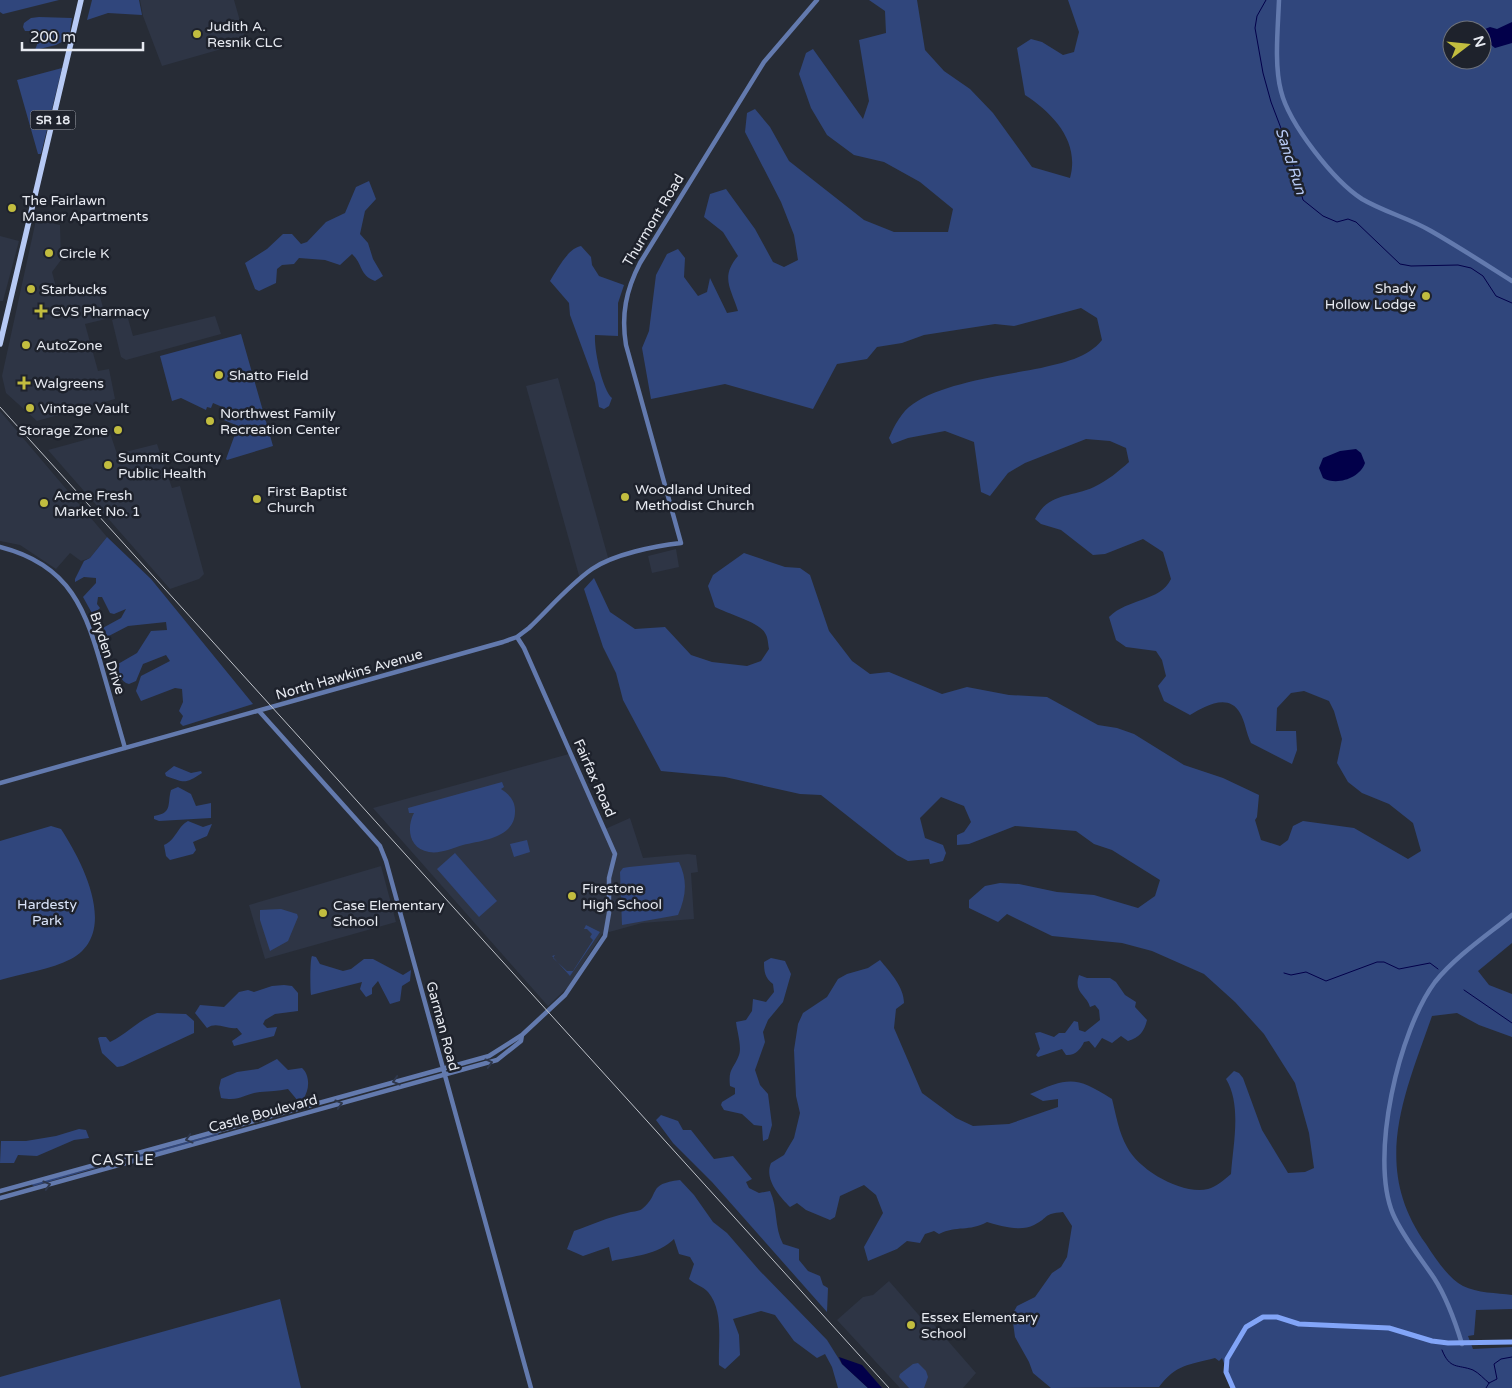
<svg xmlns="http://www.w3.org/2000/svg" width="1512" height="1388" font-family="'Varela Round',sans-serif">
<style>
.built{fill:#2e3545}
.green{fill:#30467c;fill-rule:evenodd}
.water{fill:#02004a}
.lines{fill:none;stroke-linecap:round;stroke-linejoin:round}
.stream{stroke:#02004a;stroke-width:1}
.tertiary{stroke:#637aae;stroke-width:4.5}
.secondary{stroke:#82a5f8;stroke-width:5}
.primary{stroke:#b7caf5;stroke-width:5.5}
.rail{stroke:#bec2c9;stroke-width:1}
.oneway{stroke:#2f384c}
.poi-dot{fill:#c2bd3f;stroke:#1e222c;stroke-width:2}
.labels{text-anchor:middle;stroke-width:5;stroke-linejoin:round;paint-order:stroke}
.shield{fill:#1e222c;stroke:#abaeb6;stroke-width:1}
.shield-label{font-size:12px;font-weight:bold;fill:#e7eaf1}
.poi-label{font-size:14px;fill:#e7eaf1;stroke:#1e222c;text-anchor:start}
.street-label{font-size:14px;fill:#e7eaf1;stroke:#1e222c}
.park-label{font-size:14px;fill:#d9e3f8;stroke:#1e222c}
.water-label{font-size:15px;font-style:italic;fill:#b8cbf6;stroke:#1e222c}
.neighbourhood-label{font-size:15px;letter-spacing:1px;fill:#e7eaf1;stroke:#1e222c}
</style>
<rect width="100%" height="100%" fill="#272c36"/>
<path class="built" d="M140,0H234L246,42L162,66L143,16Z
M36,220L60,225L61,260L52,272L58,295L97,285L106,319L85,324L98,371L109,369L115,399L37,421L6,393L2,376Z
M0,236L19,241L3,301H0Z
M127,315L133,336L215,316L221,334L126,360L121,357L112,320Z
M558,378L609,561L580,579L526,386Z
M0,411L107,537L90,558L81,561L70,553L56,569L20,545L0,541Z
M110,433L117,454L157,444L172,488L180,486L204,574L199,579L170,589L48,450Z
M676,549L679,567L652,573L648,556Z
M569,754L603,830L630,818L643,858L688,854L696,855L698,872L691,873L694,919L642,923L602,934L568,987L548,1006L373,808Z
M381,866L396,922L265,959L249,905Z
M889,1281L924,1321L928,1318L976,1373L963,1388H900L837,1320L863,1297L873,1295Z"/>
<path class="green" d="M0,0H59L3,14L0,12Z
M92,0H139L142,15L108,13L87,20Z
M869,0H917L925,50L944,71L970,89L993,113L1032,167L1070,178C1080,142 1054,114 1025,95L1017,48L1031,39L1042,42L1063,55L1074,52L1079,32L1068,0H1512V943L1478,971L1489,985L1512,994V1037L1479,1025L1457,1013L1432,1016C1404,1096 1371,1167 1426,1244C1435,1258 1448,1278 1463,1286C1477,1293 1497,1293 1512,1295V1309L1476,1310L1474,1335L1468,1336L1473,1349L1512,1347V1388H1233L1222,1358L1219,1361L1215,1358C1189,1365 1176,1364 1159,1387L1051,1388L1033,1373L1029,1362L1015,1337L1012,1315L1017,1306L1035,1297L1052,1273L1061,1267L1067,1257L1072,1226L1063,1212C1042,1214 1050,1217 1034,1225C1021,1232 1000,1226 987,1222C969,1232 957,1225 939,1234L934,1231L925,1234L920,1243L907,1241L897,1249L868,1261L864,1247L883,1213L876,1195L864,1185L840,1196L835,1217L830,1220L806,1210L797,1203L790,1207C779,1196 764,1179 771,1163L784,1155L788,1148L794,1138L800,1113L796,1096L794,1050L798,1024L803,1013L827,997L838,979L847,974L868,968L880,960C890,972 904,987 904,1003L896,1009L894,1028L922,1093L956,1118L973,1126L1009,1124L1058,1107V1099L1043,1101L1030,1094C1069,1077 1076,1076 1112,1099C1116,1115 1119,1133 1127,1147C1139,1170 1181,1195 1208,1189C1216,1187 1225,1179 1231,1174C1233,1145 1242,1105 1226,1079L1234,1071L1239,1073L1243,1078L1262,1130L1288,1173L1305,1172L1314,1168L1309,1133L1295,1083L1264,1034L1235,1002L1204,974L1152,951L1122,943L1052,936L1007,914L998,922L969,908V900L985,886L1000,883L1019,884L1057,892L1094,895L1138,908L1155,896L1160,880L1112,850L1094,844L1076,831L1015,826L969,844L957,845V835L964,832L971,822L964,806L941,797L920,818L925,838L943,845L946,853L943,861L930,864L929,859L908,861L897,855L821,795L800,794L725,777L661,771L623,700L616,673L603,647L584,589L594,578L610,612L635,629L665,627L691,655L712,662L747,666L761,661L769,649C768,644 768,637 765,633C759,622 728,614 715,607L708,586L713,575L744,553L785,567L800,568L810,575L829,631L852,661L870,674L889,672L942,694L967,687L1009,695L1047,697L1098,725L1117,728L1134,734L1184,765L1223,778L1259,795L1257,817L1255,820L1261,840L1280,846L1288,840L1293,826L1303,821L1354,828L1408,859L1421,851L1413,823L1389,804L1362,793L1348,782L1337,763L1342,739L1334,711L1329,701L1304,691L1291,693L1277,708L1276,731H1296L1297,750L1292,764L1251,743C1246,733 1245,721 1240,713C1228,692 1204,707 1190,715L1164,701L1158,686L1166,676L1162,660L1156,651L1126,647L1116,640L1109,617C1128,598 1160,602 1171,579L1163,552L1143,539L1105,554L1093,555L1061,530L1041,524L1035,519C1049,492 1070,498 1094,487C1107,481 1119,471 1129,462L1126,448L1110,441L1086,439L1025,463L1008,473L990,496L981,492L974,442L945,431L908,438L892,444L889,438C894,426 902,411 913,404C942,383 1005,375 1041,368C1062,363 1088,358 1102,340L1097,318L1081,308L1014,326L995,324L924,335L902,343L877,347L867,359L837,364L813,409L725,384L651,399L642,348L649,331L656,275L667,254L678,249L685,258L684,277L698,296L707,292L710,278L727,313L738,311C731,288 720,277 738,256L723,232L704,217L710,194L726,189L755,229L773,262L784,267L798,260L794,235L781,202L745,132L747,113L755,109L770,127L789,161L864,220L894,232H948L953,209L920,182L884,162L854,155L827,135L811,108L799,74L806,53L813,49L863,119L869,101L859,40L886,33L885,11ZM1452,30H1482V60H1452Z
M39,17L72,18L69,38L56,45L35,50L41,34L37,31H25L23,27L24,23L31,18Z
M62,68L41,154H38L17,80Z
M369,181L376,199L365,211L360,234L368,243L373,259L383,276L375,281C359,275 363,264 352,254L340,265L325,260L299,258L294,264L282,265L277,269L276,283L259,291L255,289L245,263L267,249L283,234H292L301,244L307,242L326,222L345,213L356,187Z
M581,246L591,257L592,265L599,276L624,285L618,303V336L595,335C594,349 602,389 612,398L609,406L604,409L599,407L595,383L570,315L569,303L550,281C557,270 568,248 581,246Z
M241,334L273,446L227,460L226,459L238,426L224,420L230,417L224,415L227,409L213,403L211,408L207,407L206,410L181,398L172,401L160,356Z
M107,537L151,579L253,704L183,726L180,723L183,716L179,711L183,702L182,689L175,688L141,701L136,691L141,676L170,661L166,655L143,664L136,681L129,684C120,682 119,672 118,664L137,653L151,631L167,630L166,622L128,626L103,639L98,634L99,630L121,618L126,609L114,614L110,613L102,597H98L97,604L100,608L93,615L83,597L96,583V578L84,577L75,582V579L84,561L90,558Z
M174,766L191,773L201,771L202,773C185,784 185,783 166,776L165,773Z
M502,782L504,787L501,789C509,794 515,801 515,810C516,838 483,840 463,845C453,848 440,854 429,852C409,849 406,828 414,813H409L408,808Z
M178,787L191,794L196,806L211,803V818L159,821L154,819V816C173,813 167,804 171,790Z
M188,821L203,827L212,824L207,836L193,842L196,850L193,854L170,860L166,856L164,845C176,840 177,827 188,821Z
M51,826L61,829C82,861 120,933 71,959C52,969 21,974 0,980V841Z
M527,840L530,852L514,857L510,844Z
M455,853L497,901L479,917L437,869Z
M679,862C688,881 686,897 678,915L622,925L620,872L623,868L629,867Z
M281,909L297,914L298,917L288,941L270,951L260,920V910Z
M586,925L600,932L570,976L552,956L555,955L553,958L567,971H573L593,940L590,937L592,934L587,929H584Z
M312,956L316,957L320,964L343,971L351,969L364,959H373L403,975L411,970L410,981L402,986L400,1001L390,1004L378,981L372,988V994L366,997L360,989L362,982L311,995C310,989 310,959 312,956Z
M771,958L785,961L791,974L783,1002L768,1020L763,1032L765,1042L755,1070L760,1085L768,1094L772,1125L768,1139L763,1141L762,1126L754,1125L742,1114L724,1110L721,1105L722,1102L735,1094V1088L730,1086C728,1068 734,1069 739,1055C742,1047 737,1031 736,1022L746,1020L752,1011L753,999L766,1002L774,992L773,984C765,978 764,972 764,962Z
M1079,975L1087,978H1110L1116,982L1125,995L1136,1002L1135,1007L1147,1020C1144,1032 1140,1037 1128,1041L1121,1036L1112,1043L1102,1038L1095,1048L1089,1041L1084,1042C1081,1049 1075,1056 1066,1055L1062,1049L1038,1057L1036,1055L1040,1049L1035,1033L1040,1032L1054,1037L1059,1033H1065L1074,1021L1078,1022L1079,1030L1085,1032L1100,1020L1099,1010L1095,1005L1090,1007C1087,995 1073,993 1079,975Z
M284,985L292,986L298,993V1011L275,1014L265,1020L263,1024L267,1028L277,1027L274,1036L234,1046L232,1041L242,1034L237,1028C227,1030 217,1021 207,1028L195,1013L200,1005L224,1007L239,992L248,990L254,992L272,986Z
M157,1013L186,1014L194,1021V1033L123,1066L117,1067L102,1053L98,1038L100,1037H106L110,1042C127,1034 138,1020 157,1013Z
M277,1059L288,1070L302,1068C310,1075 310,1090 303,1099L298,1101L288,1089C278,1091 270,1091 260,1092C243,1094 241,1102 221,1098L219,1088L221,1079L237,1072L258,1069Z
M661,1115L678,1121L683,1130H691L714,1159L733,1156L752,1179L746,1182L749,1188L759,1193L770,1191C778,1208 774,1227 783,1244L799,1249V1260L808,1271L820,1276L823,1285L828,1288L827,1312L712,1182L673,1143L656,1120Z
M79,1129L86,1130L89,1138L74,1140L37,1156L18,1155L14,1163H0L1,1141H26L56,1136Z
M219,1133L218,1135L126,1161L125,1159Z
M117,1162L34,1186L32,1185L33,1183Z
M680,1180L694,1195L713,1222L727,1233L759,1270L827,1340L842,1364L868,1388H838L832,1367L825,1354L817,1358L794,1341L775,1315L761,1311L733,1319L739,1335L740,1355L725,1369L719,1365C718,1342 724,1311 708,1292C704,1287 694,1284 689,1279L694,1264L690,1257L679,1254L674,1239C658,1255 633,1256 612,1261L609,1247L583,1256L567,1249L574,1231C591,1225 609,1217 627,1213C632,1211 638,1212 642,1209C661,1194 646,1184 680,1180Z
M280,1299L301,1388H0V1377Z
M918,1363L926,1371L928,1377L924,1388H909L899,1377L900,1374L913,1364Z"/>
<path class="water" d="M1512,22V43L1495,48L1486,41L1482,33L1485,29L1490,27L1497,29Z
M1356,449L1361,453L1365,463C1360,478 1337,486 1323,478L1319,468L1323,458L1340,451Z
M839,1357L862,1365L882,1388H868L842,1364Z"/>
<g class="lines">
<path class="stream" d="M1266,0L1257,16L1255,28L1263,73L1271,102L1290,152L1303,200L1323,216L1337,222L1348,219L1356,222L1400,264L1411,266L1458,265L1471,268L1483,276L1496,296L1512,303
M1284,973L1291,975L1306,972L1326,981L1377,962H1384L1399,969L1430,963L1438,969
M1464,990L1512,1023
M1442,1350C1450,1370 1457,1364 1473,1370C1479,1373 1484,1379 1489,1383
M1486,1388L1489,1383L1497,1379L1494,1364L1501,1359L1512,1357"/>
<path class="tertiary" d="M1279,0C1278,27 1274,65 1281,91C1289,124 1334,181 1362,199C1384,212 1409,218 1431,231C1459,247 1485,264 1512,281
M0,547C71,565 86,610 104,675C111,699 118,724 125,748
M259,711L380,846L386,861L531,1388
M0,783L503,642L517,637L529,628C549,609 569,585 592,569C614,554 655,546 681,543L626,345C621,315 626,290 640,263L764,62L817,0
M0,1191L489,1056L522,1035L565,995L605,936L609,913V878L615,854L524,648L517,637
M0,1198L497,1060L521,1041L522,1035
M1462,1344C1455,1321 1447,1298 1434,1278C1420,1257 1403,1237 1393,1214C1369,1157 1399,1030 1435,982C1456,956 1486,936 1512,915"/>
<path class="secondary" d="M1233,1388L1226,1372L1227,1359L1246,1327L1263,1317H1277L1299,1324L1389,1328L1432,1341L1448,1343L1512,1342"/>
<path class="primary" d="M0,344L81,0"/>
<path class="rail" d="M0,407L889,1388"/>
</g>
<defs><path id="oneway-chevron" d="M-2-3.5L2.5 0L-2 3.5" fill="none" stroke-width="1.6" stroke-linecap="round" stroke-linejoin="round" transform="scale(1.25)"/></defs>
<g class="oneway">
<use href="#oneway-chevron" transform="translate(489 1063) rotate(-15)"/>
<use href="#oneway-chevron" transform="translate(396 1081) rotate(164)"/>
<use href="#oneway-chevron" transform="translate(339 1104) rotate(-16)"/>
<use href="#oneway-chevron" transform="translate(189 1139) rotate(165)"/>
<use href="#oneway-chevron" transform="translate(47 1185) rotate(-16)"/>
</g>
<g class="poi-dot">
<circle cx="197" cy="34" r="5"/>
<circle cx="12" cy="208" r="5"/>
<circle cx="49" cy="253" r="5"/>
<circle cx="31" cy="289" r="5"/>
<circle cx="1426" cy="296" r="5"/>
<path d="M38.5 303.5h5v5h5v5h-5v5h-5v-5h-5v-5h5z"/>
<circle cx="26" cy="345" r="5"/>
<circle cx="219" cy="375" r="5"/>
<path d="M21.5 375.5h5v5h5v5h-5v5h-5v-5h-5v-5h5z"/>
<circle cx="30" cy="408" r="5"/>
<circle cx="210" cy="421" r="5"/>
<circle cx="118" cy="430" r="5"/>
<circle cx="108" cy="465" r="5"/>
<circle cx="625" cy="497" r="5"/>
<circle cx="257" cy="499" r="5"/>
<circle cx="44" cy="503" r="5"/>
<circle cx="572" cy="896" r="5"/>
<circle cx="323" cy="913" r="5"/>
<circle cx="911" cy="1325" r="5"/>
</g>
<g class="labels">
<rect class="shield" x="30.5" y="110.5" width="45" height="19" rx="4"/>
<g class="shield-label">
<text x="53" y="124">SR 18</text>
</g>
<g class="poi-label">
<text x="207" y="31">Judith A.<tspan x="207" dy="16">Resnik CLC</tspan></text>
<text x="22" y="205">The Fairlawn<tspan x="22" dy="16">Manor Apartments</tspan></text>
<text x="59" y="258">Circle K</text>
<text x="1416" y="293" text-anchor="end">Shady<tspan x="1416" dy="16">Hollow Lodge</tspan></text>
<text x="41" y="294">Starbucks</text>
<text x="51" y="316">CVS Pharmacy</text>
<text x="36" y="350">AutoZone</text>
<text x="229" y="380">Shatto Field</text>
<text x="34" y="388">Walgreens</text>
<text x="40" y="413">Vintage Vault</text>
<text x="220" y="418">Northwest Family<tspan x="220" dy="16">Recreation Center</tspan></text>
<text x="108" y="435" text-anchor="end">Storage Zone</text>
<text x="118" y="462">Summit County<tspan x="118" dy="16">Public Health</tspan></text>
<text x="635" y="494">Woodland United<tspan x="635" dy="16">Methodist Church</tspan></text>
<text x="267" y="496">First Baptist<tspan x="267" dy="16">Church</tspan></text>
<text x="54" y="500">Acme Fresh<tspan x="54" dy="16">Market No. 1</tspan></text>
<text x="582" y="893">Firestone<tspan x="582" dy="16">High School</tspan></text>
<text x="333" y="910">Case Elementary<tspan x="333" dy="16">School</tspan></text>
<text x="921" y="1322">Essex Elementary<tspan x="921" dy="16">School</tspan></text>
</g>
<g class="street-label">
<text transform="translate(653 220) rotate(-59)" y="5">Thurmont Road</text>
<text transform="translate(108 653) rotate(72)" y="5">Bryden Drive</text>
<text transform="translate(349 674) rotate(-16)" y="5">North Hawkins Avenue</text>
<text transform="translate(595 778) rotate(66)" y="5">Fairfax Road</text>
<text transform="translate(443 1026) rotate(75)" y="5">Garman Road</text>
<text transform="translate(263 1113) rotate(-15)" y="5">Castle Boulevard</text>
</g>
<g class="park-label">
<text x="47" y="909">Hardesty<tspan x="47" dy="16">Park</tspan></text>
</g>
<g class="water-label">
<text transform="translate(1291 161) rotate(72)" y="5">Sand Run</text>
</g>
<g class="neighbourhood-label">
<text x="123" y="1165">CASTLE</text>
</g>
</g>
<g transform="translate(1467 45) rotate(74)"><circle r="24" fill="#1e222c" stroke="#6e727b"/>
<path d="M0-4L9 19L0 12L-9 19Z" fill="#c2bd3f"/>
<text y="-8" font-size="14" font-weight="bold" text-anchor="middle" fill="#e7eaf1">N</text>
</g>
<path d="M22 42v8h121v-8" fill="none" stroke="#e7eaf1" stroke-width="2.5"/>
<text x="30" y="42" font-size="15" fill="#e7eaf1" stroke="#1e222c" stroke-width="4" paint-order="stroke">200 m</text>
</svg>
